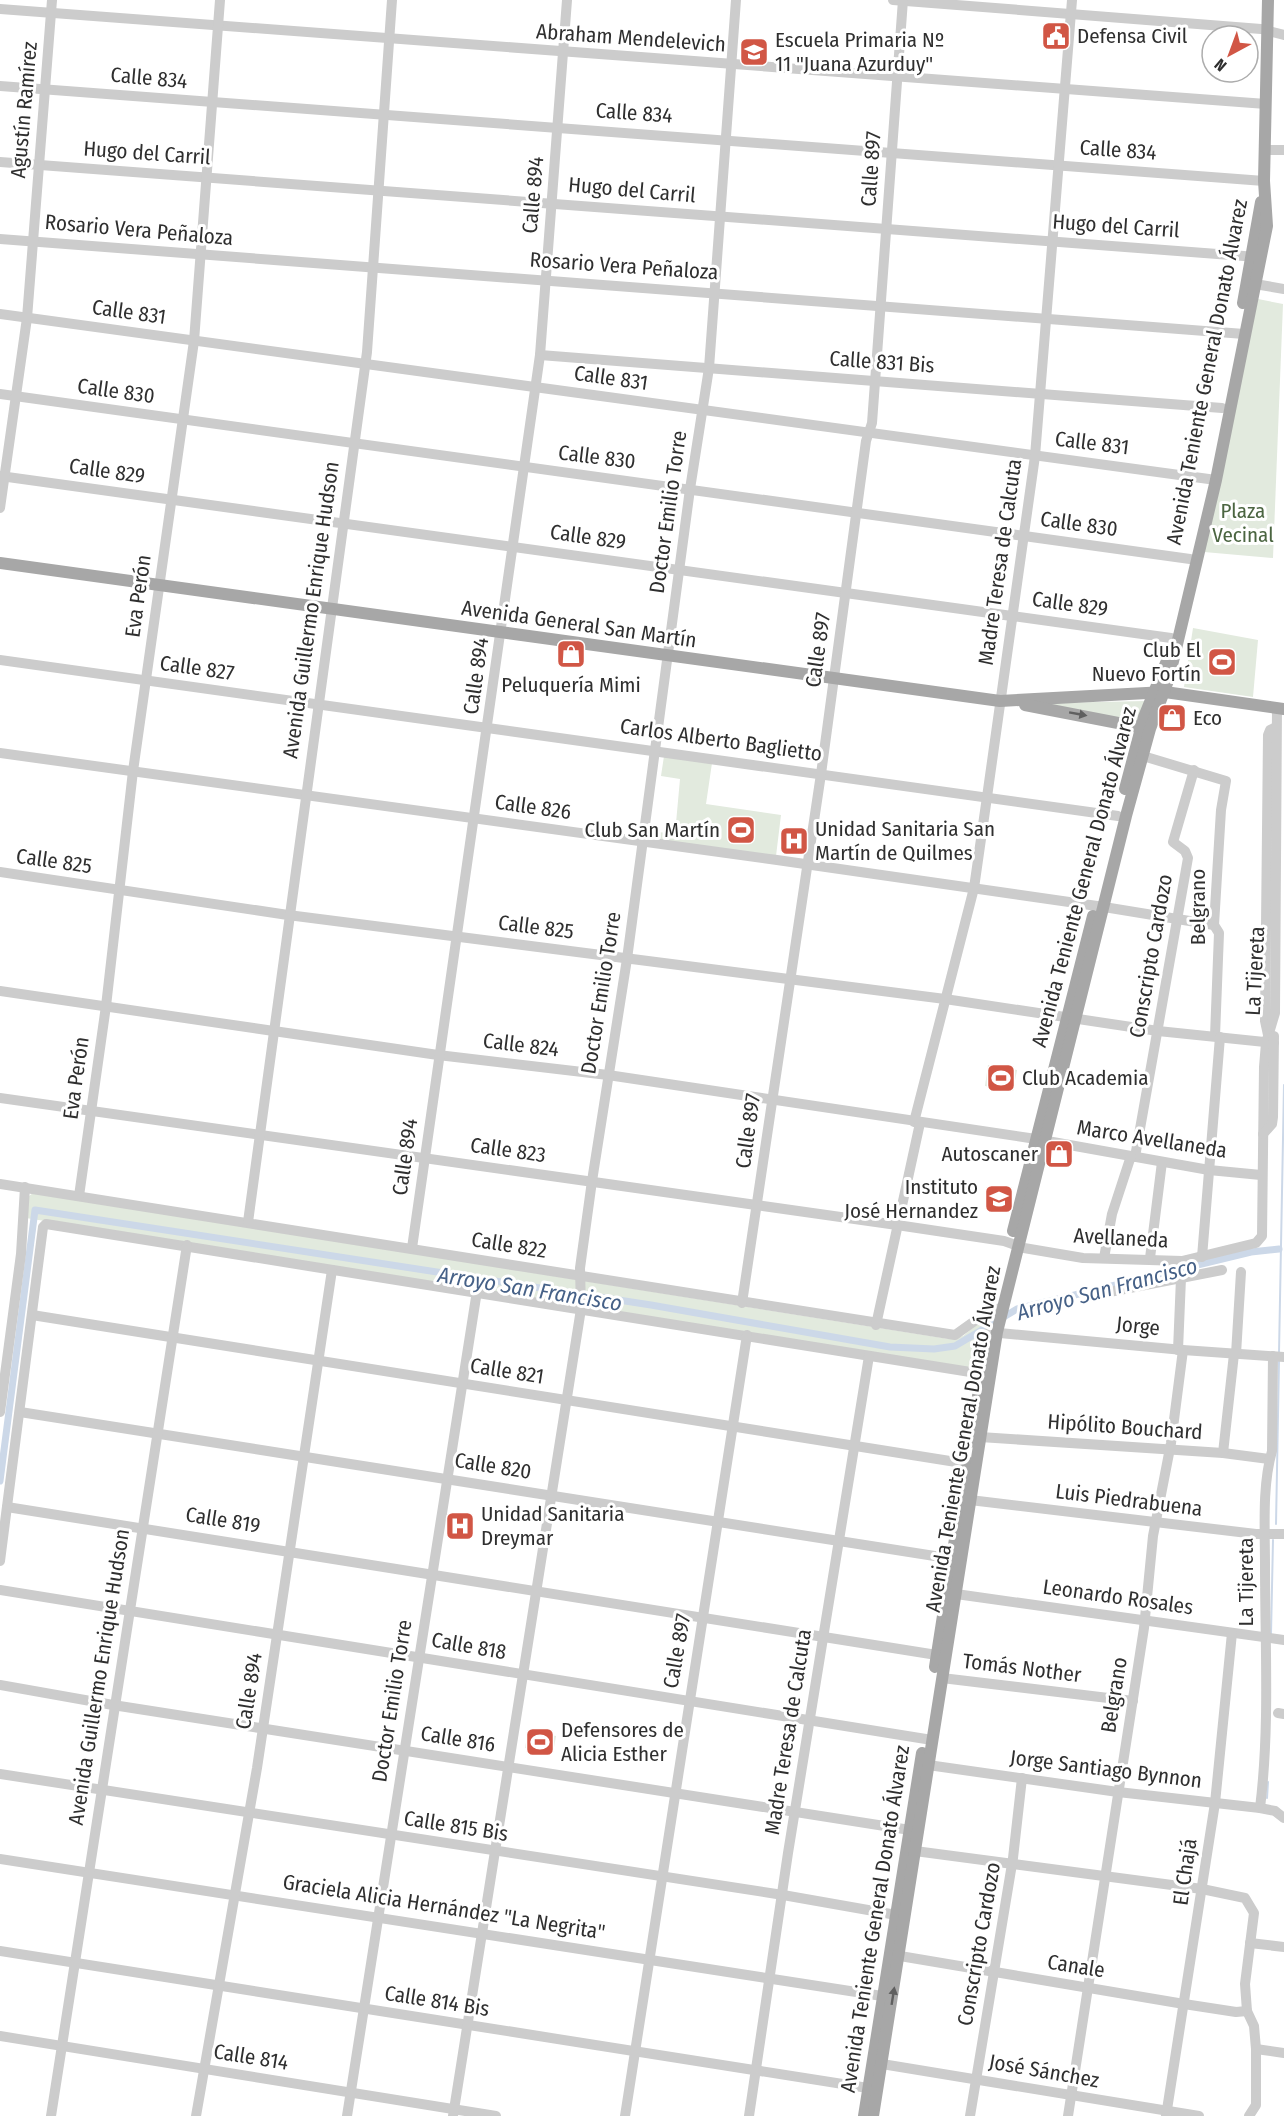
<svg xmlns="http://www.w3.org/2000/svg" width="1284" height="2116" font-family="'Fira Sans Condensed',sans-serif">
<rect width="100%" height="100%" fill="#fff"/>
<g fill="#e2eade">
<polygon points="1258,299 1283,304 1273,558 1204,552"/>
<polygon points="1193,628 1258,640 1253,697 1184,687"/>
<polygon points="1146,701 1136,722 1047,706 1048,703"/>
<polygon points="664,756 712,763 706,804 781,815 776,856 649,839 650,831 675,834 680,779 661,776"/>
<polygon points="988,1065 1017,1070 1013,1091 985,1086"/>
<polygon points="33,1193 949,1339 963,1336 981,1321 988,1322 978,1369 26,1218 29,1196"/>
<polygon points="528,1731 556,1736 553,1753 525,1748"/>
</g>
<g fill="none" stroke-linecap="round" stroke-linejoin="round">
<g stroke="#ccd8e8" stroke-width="2">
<polyline points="1279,1353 1284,1085"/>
<polyline points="1276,1524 1279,1361"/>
<polyline points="1271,1634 1273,1540"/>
<polyline points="1267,1798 1268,1782"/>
</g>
<polyline stroke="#ccd8e8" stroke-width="7" points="0,1481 35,1210 651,1305 890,1347 934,1349 955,1346 1017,1309 1251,1252 1279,1249"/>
<g stroke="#ccc" stroke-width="10">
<polyline points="893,0 1261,29 1284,35"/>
<polyline points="0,9 1266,104"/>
<polyline points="0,86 1264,181"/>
<polyline points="1265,150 1284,150"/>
<polyline points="0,162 1257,257"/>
<polyline points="0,239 1244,334"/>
<polyline points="1255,284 1284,289"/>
<polyline points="0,314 1216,480"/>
<polyline points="540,355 1222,408"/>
<polyline points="0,394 1190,559"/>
<polyline points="0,476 1171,638"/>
<polyline points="0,508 27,318 52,0"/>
<polyline points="0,660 1118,816"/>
<polyline points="0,753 777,860 1104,907 1214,925"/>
<polyline points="1143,756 1226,781 1221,810 1214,925 1219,933 1215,1036"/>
<polyline points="0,872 288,915 945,999 1158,1031 1274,1043"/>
<polyline points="0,991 438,1055 608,1075 1036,1139 1209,1170 1261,1175"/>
<polyline points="1268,1035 1265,1021 1268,735 1270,730 1276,727"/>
<polyline points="0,1098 897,1225 1004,1241 1024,1248 1083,1258 1182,1261 1256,1243 1262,1236 1264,1067 1266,1043 1275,1013 1277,708"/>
<polyline points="914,1122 974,888 987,797 1035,456 1072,0"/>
<polyline points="1263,1134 1272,1124 1273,1117 1274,1036"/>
<polyline points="1135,1157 1188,858 1185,851 1173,842 1194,770"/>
<polyline points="0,1184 955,1335 983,1315 1003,1307"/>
<polyline points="79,1196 106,1006 133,771 194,341 220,0"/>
<polyline points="248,1222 367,352 392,0"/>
<polyline points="412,1248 540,355 567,0"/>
<polyline points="1202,1257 1220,1037"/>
<polyline points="1104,1258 1112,1214 1131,1156"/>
<polyline points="1150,1258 1162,1162"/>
<polyline points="1104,1293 1222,1270"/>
<polyline points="742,1303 821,774 866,441 872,423 903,0"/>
<polyline points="32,1315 975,1465"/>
<polyline points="876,1325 920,1123"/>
<polyline points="989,1332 1183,1350 1284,1357"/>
<polyline points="1178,1350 1181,1278"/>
<polyline points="1236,1354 1241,1272"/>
<polyline points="0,1412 21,1254 25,1187"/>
<polyline points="20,1412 960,1560"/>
<polyline points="980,1437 1223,1453 1269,1459"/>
<polyline points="1223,1453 1234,1354"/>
<polyline points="970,1500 1256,1534 1284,1534"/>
<polyline points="7,1507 943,1656"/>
<polyline points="0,1561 43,1227 46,1224 989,1375"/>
<polyline points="0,1590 932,1740"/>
<polyline points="949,1593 1284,1640"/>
<polyline points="942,1678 1133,1701"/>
<polyline points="0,1685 113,1705 910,1830"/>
<polyline points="1278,1713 1284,1714"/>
<polyline points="921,1764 1118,1792 1260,1808 1275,1811 1284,1818"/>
<polyline points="0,1774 783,1895 902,1916"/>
<path d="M1260,1808C1270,1728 1265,1645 1265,1565C1265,1528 1262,1486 1272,1451L1273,1356"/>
<polyline points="915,1851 1202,1889 1245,1898 1254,1913 1245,1984 1247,2011 1254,2026 1256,2049 1256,2105 1249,2116"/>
<polyline points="0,1859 882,1996"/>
<polyline points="1250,1943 1284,1947"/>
<polyline points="0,1951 868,2088"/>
<polyline points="900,1956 1184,2004 1236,2012 1247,2011"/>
<polyline points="0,2036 496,2116"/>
<polyline points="1256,2049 1284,2053"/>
<polyline points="882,2064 1199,2116"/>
<polyline points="51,2116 187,1245"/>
<polyline points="196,2116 257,1768 332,1270"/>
<polyline points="347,2116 477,1291"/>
<polyline points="453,2116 581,1309 580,1268 592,1181 627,959 690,489 709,368 736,0"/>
<polyline points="625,2116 747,1335"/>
<polyline points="749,2116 788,1853 869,1356"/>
<polyline points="970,2116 1013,1858 1022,1778"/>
<polyline points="1068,2116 1144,1628 1153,1536 1171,1443 1183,1350"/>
<polyline points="1166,2116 1215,1803 1232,1633"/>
</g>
<g stroke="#a7a7a7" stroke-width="12">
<polyline points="1243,303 1261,202"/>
<polyline points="0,563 1000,701 1165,692 1284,709"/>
<polyline points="1025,705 1149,729"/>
<polyline points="1125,789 1144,717 1166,663"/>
<polyline points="1013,1231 1093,916"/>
<polyline points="970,1442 987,1344"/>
<polyline points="935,1667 967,1462"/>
<polyline points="864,2116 922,1753"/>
<polyline points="873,2116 997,1332 1126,816 1150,729 1169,678 1216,480 1267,226 1264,181 1268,0"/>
</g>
</g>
<defs><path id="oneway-solid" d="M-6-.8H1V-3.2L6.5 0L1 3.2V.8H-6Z" transform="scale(1.5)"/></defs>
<g fill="#5f5f5f">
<use href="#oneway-solid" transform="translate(1078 714) rotate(10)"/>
<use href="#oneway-solid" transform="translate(893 1996) rotate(-81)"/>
</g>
<defs>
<g id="civic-square" transform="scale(1.5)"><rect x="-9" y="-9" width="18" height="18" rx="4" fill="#d15645" stroke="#fff"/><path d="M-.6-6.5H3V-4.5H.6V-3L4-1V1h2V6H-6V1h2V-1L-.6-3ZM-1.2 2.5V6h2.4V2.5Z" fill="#fff"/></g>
<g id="school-square" transform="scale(1.5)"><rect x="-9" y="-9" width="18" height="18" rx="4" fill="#d15645" stroke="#fff"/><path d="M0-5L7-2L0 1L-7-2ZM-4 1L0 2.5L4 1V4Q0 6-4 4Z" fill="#fff"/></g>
<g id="shop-square" transform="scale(1.5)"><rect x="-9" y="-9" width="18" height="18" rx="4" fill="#d15645" stroke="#fff"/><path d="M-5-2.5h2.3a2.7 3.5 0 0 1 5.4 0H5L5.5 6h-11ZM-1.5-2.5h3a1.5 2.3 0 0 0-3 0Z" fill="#fff"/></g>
<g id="stadium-square" transform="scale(1.5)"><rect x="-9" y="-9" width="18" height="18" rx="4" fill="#d15645" stroke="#fff"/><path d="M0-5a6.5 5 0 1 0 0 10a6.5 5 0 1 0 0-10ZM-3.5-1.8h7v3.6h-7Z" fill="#fff"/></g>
<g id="hospital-square" transform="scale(1.5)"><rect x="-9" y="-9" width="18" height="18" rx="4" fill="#d15645" stroke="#fff"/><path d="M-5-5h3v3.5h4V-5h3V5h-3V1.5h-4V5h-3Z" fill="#fff"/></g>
</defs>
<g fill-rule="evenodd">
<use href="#civic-square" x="1056" y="36"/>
<use href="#school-square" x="754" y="52"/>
<use href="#shop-square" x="571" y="654"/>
<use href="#stadium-square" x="1222" y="662"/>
<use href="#shop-square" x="1172" y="718"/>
<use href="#stadium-square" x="741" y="830"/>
<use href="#hospital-square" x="794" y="841"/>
<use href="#stadium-square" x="1001" y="1078"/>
<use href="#shop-square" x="1059" y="1154"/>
<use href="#school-square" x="999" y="1199"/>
<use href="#hospital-square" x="460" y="1526"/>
<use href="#stadium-square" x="540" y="1742"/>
</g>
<g text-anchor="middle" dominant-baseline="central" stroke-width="6" stroke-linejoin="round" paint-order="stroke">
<g font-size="21" fill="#2f2f2f" stroke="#fff" text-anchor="start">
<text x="1077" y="36">Defensa Civil</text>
<text x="775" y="40">Escuela Primaria Nº<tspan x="775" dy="24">11 "Juana Azurduy"</tspan></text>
<text x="1201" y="650" text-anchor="end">Club El<tspan x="1201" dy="24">Nuevo Fortín</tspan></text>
<text x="571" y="685" text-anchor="middle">Peluquería Mimi</text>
<text x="1193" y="718">Eco</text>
<text x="815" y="829">Unidad Sanitaria San<tspan x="815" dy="24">Martín de Quilmes</tspan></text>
<text x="720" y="830" text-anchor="end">Club San Martín</text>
<text x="1022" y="1078">Club Academia</text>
<text x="1038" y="1154" text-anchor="end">Autoscaner</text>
<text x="978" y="1187" text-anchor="end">Instituto<tspan x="978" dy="24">José Hernandez</tspan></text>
<text x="481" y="1514">Unidad Sanitaria<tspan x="481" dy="24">Dreymar</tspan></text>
<text x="561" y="1730">Defensores de<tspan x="561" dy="24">Alicia Esther</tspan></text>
</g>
<g font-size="21" fill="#2f2f2f" stroke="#fff">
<text transform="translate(631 38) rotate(4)">Abraham Mendelevich</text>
<text transform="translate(149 78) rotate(5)">Calle 834</text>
<text transform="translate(24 110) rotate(-85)">Agustín Ramírez</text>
<text transform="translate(634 113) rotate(4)">Calle 834</text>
<text transform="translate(1118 150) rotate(4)">Calle 834</text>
<text transform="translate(147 153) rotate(4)">Hugo del Carril</text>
<text transform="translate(871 169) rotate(-86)">Calle 897</text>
<text transform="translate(632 190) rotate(5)">Hugo del Carril</text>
<text transform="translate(533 195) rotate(-85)">Calle 894</text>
<text transform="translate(1116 226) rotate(4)">Hugo del Carril</text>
<text transform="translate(139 230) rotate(5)">Rosario Vera Peñaloza</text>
<text transform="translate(624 266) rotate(4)">Rosario Vera Peñaloza</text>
<text transform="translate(129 312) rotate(8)">Calle 831</text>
<text transform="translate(882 362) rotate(4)">Calle 831 Bis</text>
<text transform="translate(1207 372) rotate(-79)">Avenida Teniente General Donato Álvarez</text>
<text transform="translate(611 378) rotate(8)">Calle 831</text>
<text transform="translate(116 391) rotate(8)">Calle 830</text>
<text transform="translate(1092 443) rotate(7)">Calle 831</text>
<text transform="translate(597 457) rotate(7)">Calle 830</text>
<text transform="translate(107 471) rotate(8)">Calle 829</text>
<text transform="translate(668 512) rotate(-82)">Doctor Emilio Torre</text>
<text transform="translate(1079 524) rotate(8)">Calle 830</text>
<text transform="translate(588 537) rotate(8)">Calle 829</text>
<text transform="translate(1000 562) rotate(-82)">Madre Teresa de Calcuta</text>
<text transform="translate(138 596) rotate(-82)">Eva Perón</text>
<text transform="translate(1070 604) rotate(8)">Calle 829</text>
<text transform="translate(311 610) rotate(-82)">Avenida Guillermo Enrique Hudson</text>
<text transform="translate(579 624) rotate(8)">Avenida General San Martín</text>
<text transform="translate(818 650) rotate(-82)">Calle 897</text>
<text transform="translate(197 668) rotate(8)">Calle 827</text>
<text transform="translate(476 676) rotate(-82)">Calle 894</text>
<text transform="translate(721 740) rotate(8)">Carlos Alberto Baglietto</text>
<text transform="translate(533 807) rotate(8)">Calle 826</text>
<text transform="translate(54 861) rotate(8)">Calle 825</text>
<text transform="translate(1084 877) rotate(-75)">Avenida Teniente General Donato Álvarez</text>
<text transform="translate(1198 907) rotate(-90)">Belgrano</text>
<text transform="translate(536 927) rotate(7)">Calle 825</text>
<text transform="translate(1151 956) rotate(-80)">Conscripto Cardozo</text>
<text transform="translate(1255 971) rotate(-87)">La Tijereta</text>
<text transform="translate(601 993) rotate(-81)">Doctor Emilio Torre</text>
<text transform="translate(521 1045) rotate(7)">Calle 824</text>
<text transform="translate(76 1078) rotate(-82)">Eva Perón</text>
<text transform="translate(748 1131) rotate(-82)">Calle 897</text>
<text transform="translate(1152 1139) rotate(9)">Marco Avellaneda</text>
<text transform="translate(508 1150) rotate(8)">Calle 823</text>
<text transform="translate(405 1157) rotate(-82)">Calle 894</text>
<text transform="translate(1121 1238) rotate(3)">Avellaneda</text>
<text transform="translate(509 1245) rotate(9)">Calle 822</text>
<text transform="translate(1138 1326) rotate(6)">Jorge</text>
<text transform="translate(507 1371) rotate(9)">Calle 821</text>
<text transform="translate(1125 1427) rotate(4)">Hipólito Bouchard</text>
<text transform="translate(963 1439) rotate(-80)">Avenida Teniente General Donato Álvarez</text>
<text transform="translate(493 1466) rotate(9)">Calle 820</text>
<text transform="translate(1129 1500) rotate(7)">Luis Piedrabuena</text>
<text transform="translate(223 1520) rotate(9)">Calle 819</text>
<text transform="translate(1246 1582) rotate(-90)">La Tijereta</text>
<text transform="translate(1118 1597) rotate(8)">Leonardo Rosales</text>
<text transform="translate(469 1646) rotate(10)">Calle 818</text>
<text transform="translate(677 1651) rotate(-80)">Calle 897</text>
<text transform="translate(1022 1668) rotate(7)">Tomás Nother</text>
<text transform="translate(99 1677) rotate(-81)">Avenida Guillermo Enrique Hudson</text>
<text transform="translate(249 1691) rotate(-81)">Calle 894</text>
<text transform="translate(1114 1695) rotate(-81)">Belgrano</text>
<text transform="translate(392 1701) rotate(-81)">Doctor Emilio Torre</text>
<text transform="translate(788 1732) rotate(-81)">Madre Teresa de Calcuta</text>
<text transform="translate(458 1739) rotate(9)">Calle 816</text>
<text transform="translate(1106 1769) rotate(7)">Jorge Santiago Bynnon</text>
<text transform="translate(456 1826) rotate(9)">Calle 815 Bis</text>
<text transform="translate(1185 1872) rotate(-82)">El Chajá</text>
<text transform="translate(444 1907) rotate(9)">Graciela Alicia Hernández "La Negrita"</text>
<text transform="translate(875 1919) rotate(-81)">Avenida Teniente General Donato Álvarez</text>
<text transform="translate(979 1944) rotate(-80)">Conscripto Cardozo</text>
<text transform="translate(1076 1966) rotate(9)">Canale</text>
<text transform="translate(437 2001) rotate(9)">Calle 814 Bis</text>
<text transform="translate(251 2057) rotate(9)">Calle 814</text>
<text transform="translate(1044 2071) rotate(10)">José Sánchez</text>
</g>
<g font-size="21" fill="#4b6541" stroke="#fff">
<text x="1243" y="511">Plaza<tspan x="1243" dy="24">Vecinal</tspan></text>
</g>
<g font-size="22" font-style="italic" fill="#466187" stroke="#fff">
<text transform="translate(530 1289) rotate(9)">Arroyo San Francisco</text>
<text transform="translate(1107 1289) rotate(-15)">Arroyo San Francisco</text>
</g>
</g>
<g transform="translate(1230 54) rotate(221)"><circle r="28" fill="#ffffff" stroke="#acacac" stroke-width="1.5"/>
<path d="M0-4.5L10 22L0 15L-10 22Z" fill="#d15645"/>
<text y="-9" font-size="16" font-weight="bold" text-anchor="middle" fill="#2f2f2f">N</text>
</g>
</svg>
